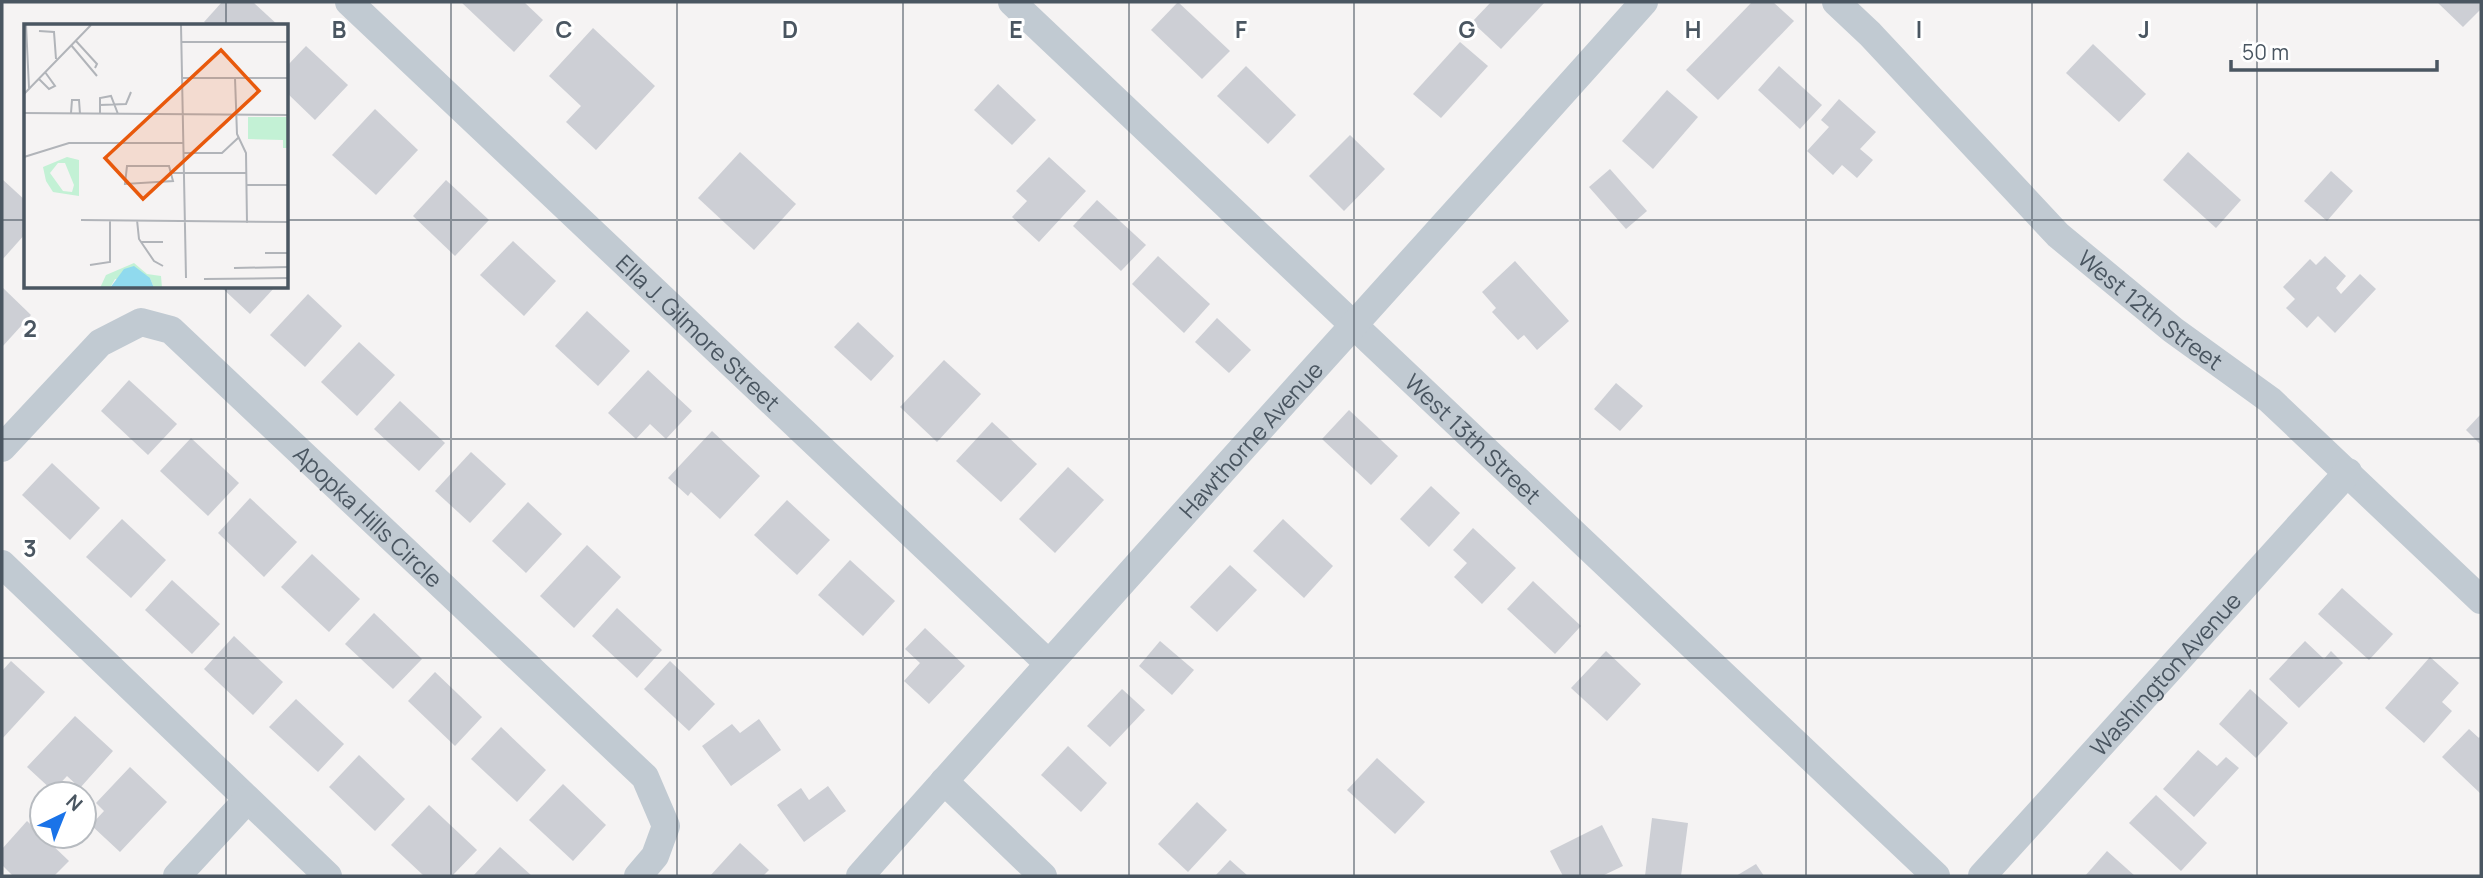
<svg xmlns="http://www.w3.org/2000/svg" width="2483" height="878" font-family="Manrope,sans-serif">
<rect width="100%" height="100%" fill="#f5f3f3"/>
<g fill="#cdcfd5">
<polygon points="222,2 253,2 279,26 209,26 204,22"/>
<polygon points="461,2 524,2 543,20 514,52"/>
<polygon points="1178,2 1230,51 1202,79 1151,30"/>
<polygon points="1491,2 1545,2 1501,49 1472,22"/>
<polygon points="1752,2 1773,2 1794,21 1718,100 1686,70"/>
<polygon points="2437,2 2481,2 2481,9 2463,27"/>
<polygon points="593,28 655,86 596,150 566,122 581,106 549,76"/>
<polygon points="1460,42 1488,66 1441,118 1413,94"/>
<polygon points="2093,44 2146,94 2119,122 2066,73"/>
<polygon points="306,46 348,85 315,120 287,93 287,66"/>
<polygon points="1246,66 1296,115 1268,144 1217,96"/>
<polygon points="1779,66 1822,105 1800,129 1758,90"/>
<polygon points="998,84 1036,120 1012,145 974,110"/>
<polygon points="1667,90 1698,117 1653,169 1622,141"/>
<polygon points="1839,99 1876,132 1860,149 1873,160 1857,178 1842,165 1833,175 1807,151 1829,127 1821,120"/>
<polygon points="375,109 418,150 376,195 332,155"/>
<polygon points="1350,135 1385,169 1344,211 1309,176"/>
<polygon points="740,152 796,204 754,250 698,198"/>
<polygon points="2188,152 2241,200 2216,228 2163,180"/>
<polygon points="1049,157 1086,191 1039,242 1012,217 1027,201 1016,191"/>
<polygon points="1610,169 1647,211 1626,229 1589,187"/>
<polygon points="2331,171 2353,191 2327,221 2304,201"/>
<polygon points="2,179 26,201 26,233 2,260"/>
<polygon points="446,180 489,220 455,256 413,216"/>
<polygon points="1097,200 1146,245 1121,271 1073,226"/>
<polygon points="513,241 556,281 524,316 480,275"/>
<polygon points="1158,256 1210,304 1184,333 1132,284"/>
<polygon points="2325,256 2346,276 2336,288 2341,294 2360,274 2376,289 2335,333 2318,316 2307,328 2286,308 2295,299 2283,287 2310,259 2316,265"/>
<polygon points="1515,261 1569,321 1537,350 1524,335 1518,340 1492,312 1496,308 1482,292"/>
<polygon points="2,287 31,315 2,347"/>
<polygon points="221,287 275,287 250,314"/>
<polygon points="308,294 342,326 305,367 270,335"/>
<polygon points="587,311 630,351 598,386 555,346"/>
<polygon points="1217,318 1251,350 1229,373 1195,342"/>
<polygon points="858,322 894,356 871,381 834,347"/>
<polygon points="359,342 395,375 357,416 321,382"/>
<polygon points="944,360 981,394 937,442 900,407"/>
<polygon points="648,370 692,411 666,439 650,424 636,439 608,413"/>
<polygon points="129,380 177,424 148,455 101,411"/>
<polygon points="1616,383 1643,406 1620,431 1594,409"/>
<polygon points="400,401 445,443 419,471 374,429"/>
<polygon points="1349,410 1398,456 1371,485 1322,439"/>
<polygon points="2481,414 2481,445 2466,430"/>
<polygon points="992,422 1037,464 1001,502 956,461"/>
<polygon points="712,431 760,476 720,519 691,492 688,496 668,478"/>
<polygon points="191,438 239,483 208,516 160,471"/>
<polygon points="471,452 506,484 470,523 435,491"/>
<polygon points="52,463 100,508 70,540 22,495"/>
<polygon points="1068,467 1104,500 1055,553 1019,519"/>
<polygon points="1431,486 1460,513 1429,547 1400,519"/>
<polygon points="250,498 297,542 264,577 218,533"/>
<polygon points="787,500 830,540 797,575 754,535"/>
<polygon points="528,502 562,534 526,573 492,541"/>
<polygon points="122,519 166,560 131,598 86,557"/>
<polygon points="1283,519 1333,566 1304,598 1253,551"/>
<polygon points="1473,528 1516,568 1482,604 1454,577 1467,563 1453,550"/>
<polygon points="587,545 621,577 574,628 540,596"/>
<polygon points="312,554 360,599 329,632 281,587"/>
<polygon points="850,560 895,601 863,636 818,595"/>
<polygon points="1230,565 1257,590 1217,632 1190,607"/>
<polygon points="172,580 220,624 192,654 145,610"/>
<polygon points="1533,581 1581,626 1555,654 1507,609"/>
<polygon points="2342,588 2393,634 2369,660 2318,614"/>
<polygon points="617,608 662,650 637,678 592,636"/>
<polygon points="374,613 422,659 393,689 345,644"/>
<polygon points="925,628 965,666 929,704 904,681 920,663 905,649"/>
<polygon points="234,636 283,682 253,715 204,669"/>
<polygon points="1160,641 1194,670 1172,695 1139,666"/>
<polygon points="2305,641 2324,659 2331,651 2343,663 2299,708 2269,679"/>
<polygon points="1606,651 1641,684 1607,721 1571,688"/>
<polygon points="2430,657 2459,683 2442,702 2452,711 2424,743 2385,708"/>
<polygon points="11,661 45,692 2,739 2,671"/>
<polygon points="670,661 715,704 689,731 644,689"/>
<polygon points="435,672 482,717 455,746 408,701"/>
<polygon points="1122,689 1145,710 1110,747 1087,726"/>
<polygon points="2250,689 2288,723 2256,758 2219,724"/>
<polygon points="296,699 344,744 318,772 269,727"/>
<polygon points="75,716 113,751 80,788 67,776 53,791 27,767"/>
<polygon points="759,719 781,750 731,786 702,746 732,724 740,733"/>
<polygon points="501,727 546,770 517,802 471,759"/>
<polygon points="2469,729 2479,738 2481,735 2481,794 2442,757"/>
<polygon points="1068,746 1107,783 1081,812 1041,775"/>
<polygon points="2198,750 2217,766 2226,757 2239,768 2194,817 2163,789"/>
<polygon points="359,755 405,799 375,831 329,787"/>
<polygon points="1377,758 1425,802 1395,834 1347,790"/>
<polygon points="130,767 167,802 120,852 91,825 104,811 96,803"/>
<polygon points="563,784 606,825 573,861 529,820"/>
<polygon points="828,786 846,811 804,842 777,805 801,788 809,800"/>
<polygon points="2156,795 2207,843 2181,871 2129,823"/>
<polygon points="1197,802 1227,830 1188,872 1158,844"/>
<polygon points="429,805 477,850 452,876 424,876 391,845"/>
<polygon points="1652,818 1688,823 1681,876 1645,876"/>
<polygon points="27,821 69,861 54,876 13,876 2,865 2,849"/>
<polygon points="1602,825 1623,866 1602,876 1563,876 1550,851"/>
<polygon points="740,843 769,870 763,876 710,876"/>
<polygon points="500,847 532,876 473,876"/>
<polygon points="2107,851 2135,876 2085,876"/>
<polygon points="1230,860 1248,876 1215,876"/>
<polygon points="1756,864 1764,876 1736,876"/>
</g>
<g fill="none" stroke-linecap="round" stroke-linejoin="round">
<g stroke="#c1cad2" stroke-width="28">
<path id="s1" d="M349,2L1048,663"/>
<path id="s2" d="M1012,2L1936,876"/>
<path id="s3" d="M1836,2L1870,34L2058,235L2173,330L2270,400L2481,600"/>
<path id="s4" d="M2,448L100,343L141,322L171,330L645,777L666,826L655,856L638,876"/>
<polyline points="2,564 328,876"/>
<polyline points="944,781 1043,876"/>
<polyline points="177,876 247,800"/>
<path id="s5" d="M860,876C1119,583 1383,294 1644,2"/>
<path id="s6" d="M1982,876L2348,472"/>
</g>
</g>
<path fill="none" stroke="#4a5661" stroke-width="2" stroke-opacity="0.55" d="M226,2V26M451,2V876M677,2V876M903,2V876M1129,2V876M1354,2V876M1580,2V876M1806,2V876M2032,2V876M2257,2V876M2,220H26M287,220H2481M226,287V876M2,439H2481M2,658H2481"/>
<g text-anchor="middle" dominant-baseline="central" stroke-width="6" stroke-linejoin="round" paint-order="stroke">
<g font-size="23" fill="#4a5661" stroke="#fff">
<text stroke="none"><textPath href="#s3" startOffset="441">West 12th Street</textPath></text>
<text stroke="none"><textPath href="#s1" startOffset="481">Ella J. Gilmore Street</textPath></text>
<text stroke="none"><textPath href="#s5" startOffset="586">Hawthorne Avenue</textPath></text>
<text stroke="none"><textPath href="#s2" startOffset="635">West 13th Street</textPath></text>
<text stroke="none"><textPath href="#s4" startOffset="492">Apopka Hills Circle</textPath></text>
<text stroke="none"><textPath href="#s6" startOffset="273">Washington Avenue</textPath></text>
</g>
</g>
<g transform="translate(24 24)">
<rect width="264" height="264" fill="#f5f3f3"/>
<path d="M224,93H263V124H259V116L224,115ZM43,133L55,136V172L29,168L22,157L19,143ZM34,139H41L50,161L48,168L39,167L26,149ZM110,239L123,250L137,252L138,264H130L126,254L91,255L86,264H76L82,251Z" fill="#c3f1d5" fill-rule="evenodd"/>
<path d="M110,242L126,254L130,264H86L100,245Z" fill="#90daee"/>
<path fill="none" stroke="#b1b4b9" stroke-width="2" d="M2,1L5,64M157,1L162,254M15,7L30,8L32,35M52,17L73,40L71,44M158,18H265M47,21L73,52M158,54H265M211,54L213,110L222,129L223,199M15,55L25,65L31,62L21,48M0,70L67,1M76,81L102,80L107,68M0,89L265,91M47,89L48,76H55L56,90M76,90V74L87,72L94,90M159,129H198L214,114M0,133L45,119H159M103,142H145L149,157L101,160ZM149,149H222M223,161H265M57,196L265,198M113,196L115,215L130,237L139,242M117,218H139M241,229H265M66,241L86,238V196M210,244L265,243M180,255L265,254"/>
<path fill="#e8590c" fill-opacity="0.15" stroke="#e8590c" stroke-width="3.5" d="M197,26L235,67L119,175L81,134Z"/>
<rect width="264" height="264" fill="none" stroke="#4a5661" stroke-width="3.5"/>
</g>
<g font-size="23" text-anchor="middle" font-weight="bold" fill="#4a5661" stroke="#fff" stroke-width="6" stroke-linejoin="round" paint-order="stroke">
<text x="339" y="38">B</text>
<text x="564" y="38">C</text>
<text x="790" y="38">D</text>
<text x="1016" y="38">E</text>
<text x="1241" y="38">F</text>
<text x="1467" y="38">G</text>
<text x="1693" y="38">H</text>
<text x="1919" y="38">I</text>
<text x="2144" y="38">J</text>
<text x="30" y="337">2</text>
<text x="30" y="557">3</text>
</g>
<rect width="2483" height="878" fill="none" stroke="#4a5661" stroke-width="7"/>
<g transform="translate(63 815) rotate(43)"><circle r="33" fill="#ffffff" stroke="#b7bbc0" stroke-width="2"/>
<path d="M0-5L12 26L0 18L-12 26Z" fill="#1a73e8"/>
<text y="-10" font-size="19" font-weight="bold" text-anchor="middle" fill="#4a5661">N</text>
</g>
<path d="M2231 60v10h206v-10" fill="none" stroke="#4a5661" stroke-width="3.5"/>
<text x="2242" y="60" font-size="21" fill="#4a5661" stroke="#ffffff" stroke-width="5" paint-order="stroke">50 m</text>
</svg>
